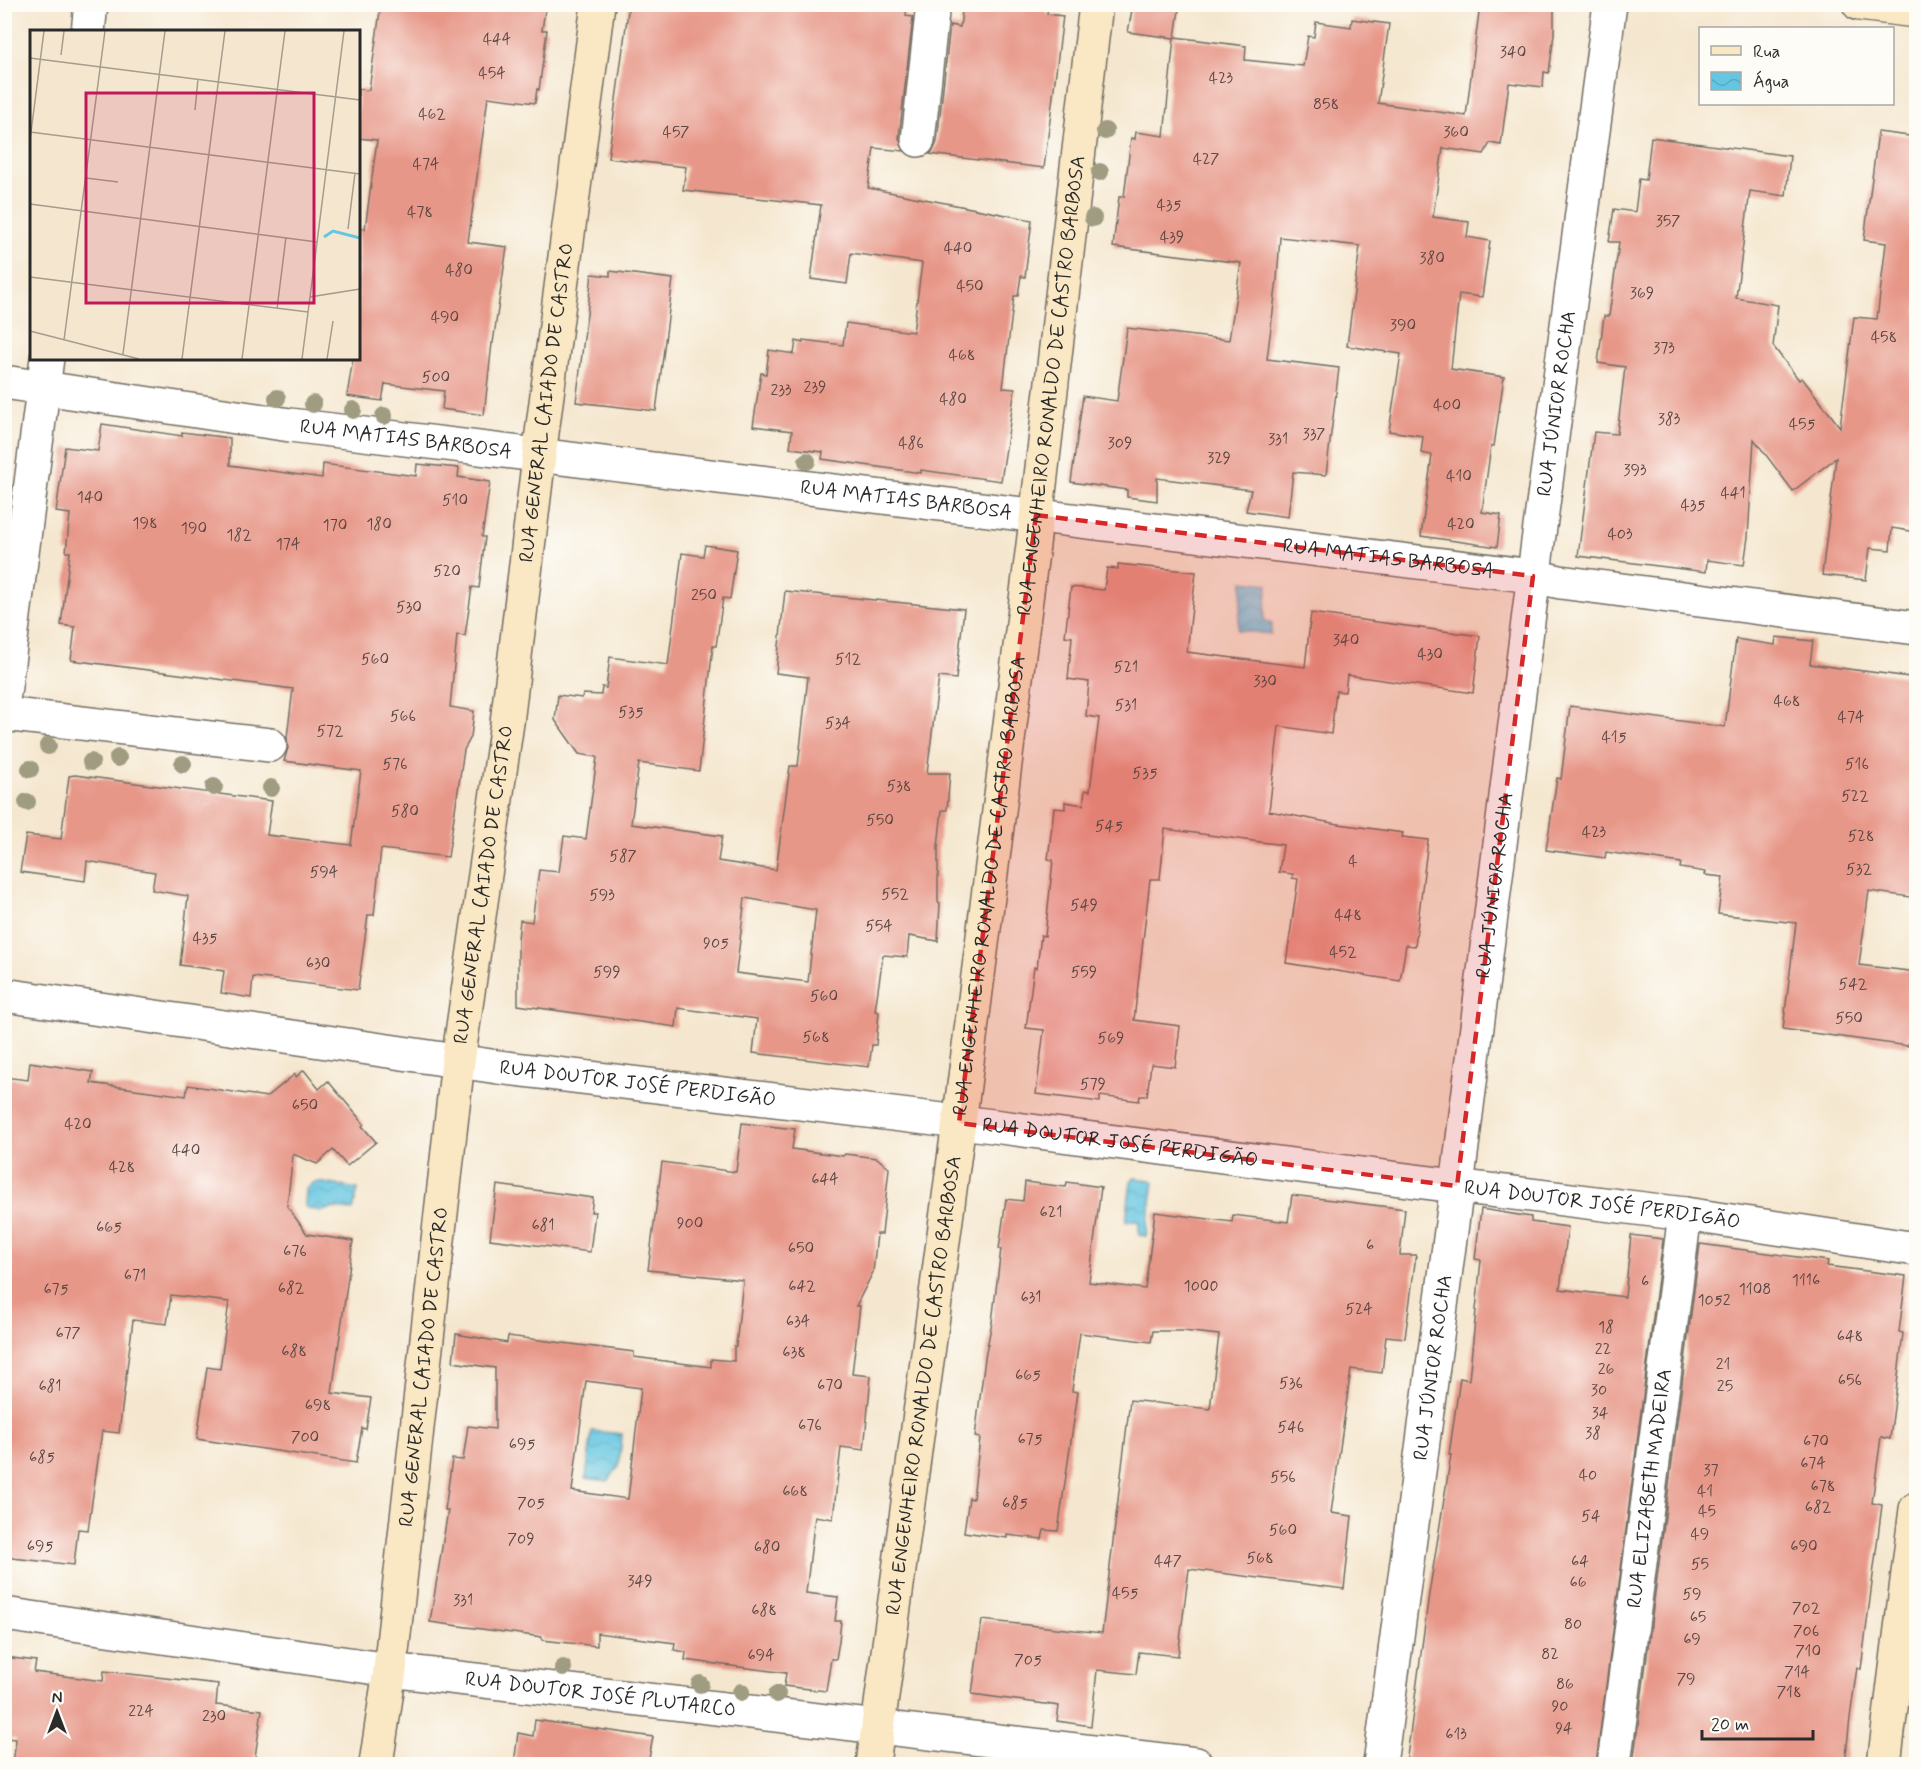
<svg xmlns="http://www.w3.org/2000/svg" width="1921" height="1769" font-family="Mynerve,sans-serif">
<defs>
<pattern id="water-waves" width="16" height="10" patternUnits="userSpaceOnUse" patternTransform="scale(1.5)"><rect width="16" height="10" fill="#64c6e2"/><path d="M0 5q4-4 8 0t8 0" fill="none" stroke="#57aac2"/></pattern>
</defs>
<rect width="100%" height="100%" fill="#fdfcf7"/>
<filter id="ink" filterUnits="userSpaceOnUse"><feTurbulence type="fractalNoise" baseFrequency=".0167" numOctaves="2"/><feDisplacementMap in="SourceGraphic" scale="12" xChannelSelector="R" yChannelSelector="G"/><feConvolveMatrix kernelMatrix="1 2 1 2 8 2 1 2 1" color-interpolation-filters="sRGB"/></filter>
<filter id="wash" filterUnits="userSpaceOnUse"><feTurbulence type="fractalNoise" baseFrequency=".008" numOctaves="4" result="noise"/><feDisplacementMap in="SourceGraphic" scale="24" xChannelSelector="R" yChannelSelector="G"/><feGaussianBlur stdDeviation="1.35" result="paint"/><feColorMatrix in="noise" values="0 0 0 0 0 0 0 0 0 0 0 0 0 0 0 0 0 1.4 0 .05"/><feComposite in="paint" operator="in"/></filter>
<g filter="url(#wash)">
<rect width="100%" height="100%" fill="#f5e7cf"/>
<g fill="url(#water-waves)" stroke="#487886" stroke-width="1.5">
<polygon points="1243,581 1268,584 1264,620 1272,624 1271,634 1238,630"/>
<polygon points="1134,1178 1151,1180 1154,1182 1146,1236 1139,1235 1139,1222 1133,1220 1126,1222 1131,1181"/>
<polygon points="318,1182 358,1189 353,1210 332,1208 320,1212 317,1210 308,1209 305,1206 306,1189 313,1183"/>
<polygon points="592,1431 622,1434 619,1466 608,1481 586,1478"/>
</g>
<g id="blocks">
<g fill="#e79788" fill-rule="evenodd">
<polygon points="381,4 546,4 542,30 547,30 539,90 537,89 535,103 488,97 468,242 507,247 493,343 492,343 484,415 442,409 444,391 385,384 382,401 347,396 353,358 358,358 358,228 365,229 377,140 358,138 358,89 369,90"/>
<polygon points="629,4 907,4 906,16 913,17 899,138 904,151 874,148 868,188 1032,220 1025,277 1021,276 1018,296 1014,296 1003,388 1015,389 1001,481 921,470 921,473 822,459 823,452 790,448 792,431 753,426 761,373 766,374 769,350 794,354 796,341 803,343 803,340 843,345 846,323 913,332 922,263 851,253 847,284 811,279 821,205 683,190 686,167 608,158"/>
<polygon points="963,4 1048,4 1047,14 1063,16 1044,168 929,154 933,151 937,142 950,25 960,27"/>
<polygon points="1133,4 1180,4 1175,37 1246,46 1245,60 1303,66 1308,36 1314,37 1316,22 1351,27 1352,19 1389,24 1378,103 1466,116 1480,4 1528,4 1554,8 1554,34 1549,73 1544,72 1543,87 1509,83 1501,145 1490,143 1484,154 1443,148 1433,217 1469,222 1467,237 1490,241 1482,297 1459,294 1451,369 1504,377 1494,446 1491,446 1482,512 1501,515 1497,547 1421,536 1432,455 1421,453 1423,436 1389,431 1401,354 1347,346 1360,246 1280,237 1277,280 1267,359 1339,368 1326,475 1293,472 1288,517 1246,511 1251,490 1157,478 1157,501 1127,497 1127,490 1071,482 1083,396 1117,401 1127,328 1229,340 1241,263 1113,247 1119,197 1124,197 1131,138 1135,139 1136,132 1164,136 1174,38 1128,32"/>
<polygon points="1878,132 1917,137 1917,532 1892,528 1890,550 1870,548 1866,580 1822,575 1836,458 1793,491 1754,439 1748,537 1744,565 1707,560 1706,572 1578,556 1594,432 1617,434 1625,367 1598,363 1604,316 1609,316 1619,242 1609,242 1614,209 1635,212 1639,179 1646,180 1651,137 1790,156 1786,196 1750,191 1736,298 1778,305 1773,346 1799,380 1802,378 1840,427 1854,317 1877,319 1886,243 1864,240"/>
<polygon points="610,271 673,279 656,411 576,402 592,274 610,276"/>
<polygon points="102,424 182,436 182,432 230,438 230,465 322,478 323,464 416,476 417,464 459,468 458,477 490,482 482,537 485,537 479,588 472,587 465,636 457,635 450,707 474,711 471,737 464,750 448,857 381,849 374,915 368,915 358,990 253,977 251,998 221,993 224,971 180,965 188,896 152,890 155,872 87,861 85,881 20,872 26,835 61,839 69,776 75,775 272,801 267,835 351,845 361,771 284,761 288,748 287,737 293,689 71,660 75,627 61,625 70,552 66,552 70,514 56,512 65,447 98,451"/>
<path d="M705,545L737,550L730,599L723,598L716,646H713L699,771L639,763L631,824L722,836L718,861L776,870L790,766H798L808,677L776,673L785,591L964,609L956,679L939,677L927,773H950L947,810H942L938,847V902L940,903L938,941L909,936L907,957L883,955L875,1011L879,1012L876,1045H872L869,1067L753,1053L757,1019L678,1008L676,1027L518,1005V939L520,920L532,922L539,870L559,872L564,836L586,839L597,757L579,754L555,720L558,695L582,698L583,694L601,695L602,687L606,688L610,657L668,665L682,553L703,556ZM745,898L816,910L808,982L736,973Z"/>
<polygon points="1118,564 1196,572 1187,652 1305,667 1311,613 1480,636 1473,693 1347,675 1345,692 1336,691 1331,734 1279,726 1269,811 1332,823 1403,833 1402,837 1428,840 1415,946 1406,945 1400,981 1286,963 1298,879 1292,878 1293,874 1279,872 1283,845 1165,829 1160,879 1150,879 1134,1020 1180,1026 1175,1067 1151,1064 1147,1096 1140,1096 1139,1101 1100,1096 1100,1102 1036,1094 1044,1030 1026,1028 1034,967 1037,968 1041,935 1045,936 1053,860 1048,859 1054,808 1065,809 1065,802 1083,805 1085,790 1090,791 1099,718 1086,716 1089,682 1068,679 1072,637 1065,636 1071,587 1104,590 1107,568 1118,569"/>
<polygon points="1776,637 1813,641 1810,664 1917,678 1917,898 1869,891 1859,965 1917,972 1917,997 1908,1046 1783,1029 1796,923 1718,914 1723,877 1705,875 1706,872 1680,868 1681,863 1606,852 1605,858 1546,850 1557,778 1561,779 1570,706 1725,727 1736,639 1775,645"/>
<polygon points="30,1062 93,1072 91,1083 186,1096 188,1085 267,1097 295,1074 296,1077 304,1070 319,1089 328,1081 364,1124 362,1126 376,1142 347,1166 333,1150 317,1164 293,1154 287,1206 307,1234 353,1241 332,1393 371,1398 366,1429 362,1428 356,1463 197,1439 207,1367 220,1369 229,1302 171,1295 167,1324 133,1320 119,1433 102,1431 88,1530 78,1529 74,1565 4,1557 4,1077 28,1080"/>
<path d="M742,1123L795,1129L792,1149L843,1156L845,1154L877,1158L889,1168L882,1234H877L873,1272L856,1306H860L852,1374L871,1376L864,1450L841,1447L833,1519L815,1516L806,1593L838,1597L835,1621H841L839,1641L836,1659H831L826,1691L784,1686L786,1673L685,1660L686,1652L674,1650L675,1643L597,1633V1646L542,1640V1637L430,1622L448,1510H445L452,1459L463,1460L468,1426L495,1429V1368L453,1362L456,1334L507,1343L508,1336L634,1352V1357L711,1367V1359L734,1361V1346H736L743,1280L648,1270L662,1162L736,1172ZM586,1381L641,1388L628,1499L572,1491Z"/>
<polygon points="1025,1182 1066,1187 1067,1182 1101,1187 1089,1282 1145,1289 1155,1212 1232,1222 1233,1215 1288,1222 1292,1195 1405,1209 1400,1255 1416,1255 1405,1338 1386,1336 1382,1373 1351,1369 1331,1513 1352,1516 1344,1589 1189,1569 1178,1656 1139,1652 1136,1674 1097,1670 1091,1726 1057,1721 1059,1706 972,1694 982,1620 1102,1633 1130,1400 1210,1409 1219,1335 1183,1331 1153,1331 1151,1342 1080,1333 1072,1391 1078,1392 1058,1531 1044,1530 1042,1539 1007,1535 1007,1538 964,1532 969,1498 973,1499 980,1438 975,1437 985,1358 992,1322 1001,1249 999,1249 1006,1199 1023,1201"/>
<polygon points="497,1185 593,1198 591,1212 595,1212 590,1252 490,1239"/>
<polygon points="1481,1209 1531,1217 1531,1222 1568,1227 1560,1289 1625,1297 1631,1235 1663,1239 1596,1764 1406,1764 1429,1594 1451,1455 1449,1455 1460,1378 1469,1380 1481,1260 1475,1259"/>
<polygon points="1700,1244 1828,1261 1827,1266 1906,1276 1899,1332 1903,1333 1898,1376 1890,1439 1881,1437 1872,1503 1882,1505 1861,1669 1857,1667 1850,1718 1845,1764 1633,1764"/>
<polygon points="4,1657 36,1661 34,1672 103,1681 104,1671 218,1684 216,1705 262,1710 254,1764 13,1764 16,1739 4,1738"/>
<polygon points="535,1720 653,1737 648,1764 514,1764 518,1733 533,1736"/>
</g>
</g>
</g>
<g filter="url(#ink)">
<use href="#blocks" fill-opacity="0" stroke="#726d64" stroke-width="1.5"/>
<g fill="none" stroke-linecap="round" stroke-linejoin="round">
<g stroke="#726d64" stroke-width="36">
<g id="street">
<polyline points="88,32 91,4"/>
<polyline points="918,140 933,4"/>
<path id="s1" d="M4,382L290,425L1533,576L1560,582L1916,628"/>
<polyline points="4,694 47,358"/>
<polyline points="4,714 270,745"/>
<path id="s2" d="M4,995L498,1067L993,1126L1415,1181L1685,1214L1916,1249"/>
<path id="s3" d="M4,1614L390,1670L1196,1764"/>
<path id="s4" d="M1380,1764L1457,1186L1538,542L1610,4"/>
<path id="s5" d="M1614,1764L1685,1214"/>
</g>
</g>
<g stroke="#726d64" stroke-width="36">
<g id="secondary">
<polyline points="1859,4 1916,11"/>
<path id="s6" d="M376,1764L390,1670L458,1061L507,723L539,456L598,4"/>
<path id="s7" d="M873,1764L964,1085L1033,545L1096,4"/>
<polyline points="1884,1764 1916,1509"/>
</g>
</g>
<use href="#street" stroke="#fff" stroke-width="33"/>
<use href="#secondary" stroke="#fae7c3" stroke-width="33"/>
</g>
<g fill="#9f9c81">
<circle cx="1105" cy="131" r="9"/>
<circle cx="1100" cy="172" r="9"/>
<circle cx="1093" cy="218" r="9"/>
<circle cx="277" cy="398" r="9"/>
<circle cx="313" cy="404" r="9"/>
<circle cx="353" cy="410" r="9"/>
<circle cx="384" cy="416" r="9"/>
<circle cx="807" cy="461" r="9"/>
<circle cx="48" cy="746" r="9"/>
<circle cx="118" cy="758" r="9"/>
<circle cx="91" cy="762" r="9"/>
<circle cx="183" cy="764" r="9"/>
<circle cx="30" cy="769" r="9"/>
<circle cx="214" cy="787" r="9"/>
<circle cx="271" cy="788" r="9"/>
<circle cx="27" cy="802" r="9"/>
<circle cx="563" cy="1668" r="9"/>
<circle cx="700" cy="1684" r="9"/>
<circle cx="741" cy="1692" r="9"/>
<circle cx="777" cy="1694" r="9"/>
</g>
</g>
<path fill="#d62828" fill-opacity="0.2" stroke="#d62828" stroke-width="4.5" stroke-dasharray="12 8" stroke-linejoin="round" d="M1036,515L1533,576L1457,1186L959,1123Z"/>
<g text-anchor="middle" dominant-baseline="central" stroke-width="5" stroke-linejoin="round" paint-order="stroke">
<g font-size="16" fill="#5a4642">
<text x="497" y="39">444</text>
<text x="1513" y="52">340</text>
<text x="492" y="73">454</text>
<text x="1221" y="78">423</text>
<text x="1326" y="104">858</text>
<text x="432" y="114">462</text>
<text x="676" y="132">457</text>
<text x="1456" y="132">360</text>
<text x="1206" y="159">427</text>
<text x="426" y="164">474</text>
<text x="1169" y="205">435</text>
<text x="420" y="212">478</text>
<text x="1668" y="221">357</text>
<text x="1172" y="237">439</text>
<text x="958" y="248">440</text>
<text x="1432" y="258">380</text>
<text x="459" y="270">480</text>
<text x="970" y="286">450</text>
<text x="1642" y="293">369</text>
<text x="445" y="317">490</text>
<text x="1403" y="325">390</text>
<text x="1884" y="337">458</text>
<text x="1664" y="348">373</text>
<text x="962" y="355">468</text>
<text x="436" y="377">500</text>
<text x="815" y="387">239</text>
<text x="781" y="390">233</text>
<text x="953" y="399">480</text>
<text x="1447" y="405">400</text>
<text x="1669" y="419">383</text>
<text x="1802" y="424">455</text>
<text x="1314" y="434">337</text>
<text x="1278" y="439">331</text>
<text x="911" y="443">486</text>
<text x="1120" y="443">309</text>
<text x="1219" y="458">329</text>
<text x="1635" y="470">393</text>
<text x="1459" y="476">410</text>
<text x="1733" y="493">441</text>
<text x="90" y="497">140</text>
<text x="455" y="500">510</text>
<text x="1693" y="505">435</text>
<text x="145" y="523">198</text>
<text x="379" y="524">180</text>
<text x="1461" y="524">420</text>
<text x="335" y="525">170</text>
<text x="194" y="528">190</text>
<text x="1620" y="534">403</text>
<text x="239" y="535">182</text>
<text x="288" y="544">174</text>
<text x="447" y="571">520</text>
<text x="704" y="595">250</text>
<text x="409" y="607">530</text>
<text x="1346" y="640">340</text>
<text x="1430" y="654">430</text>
<text x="375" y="659">560</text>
<text x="848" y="659">512</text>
<text x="1126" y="667">521</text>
<text x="1265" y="681">330</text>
<text x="1787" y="701">468</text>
<text x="1126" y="705">531</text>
<text x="631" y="712">535</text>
<text x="403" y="716">566</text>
<text x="1851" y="717">474</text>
<text x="838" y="723">534</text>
<text x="330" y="731">572</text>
<text x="1614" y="737">415</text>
<text x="395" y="764">576</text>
<text x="1857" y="764">516</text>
<text x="1145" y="773">535</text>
<text x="899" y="786">538</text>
<text x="1855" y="796">522</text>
<text x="405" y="811">580</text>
<text x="880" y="820">550</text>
<text x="1109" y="826">545</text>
<text x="1594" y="832">423</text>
<text x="1861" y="836">528</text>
<text x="623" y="856">587</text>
<text x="1353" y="861">4</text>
<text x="1859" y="869">532</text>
<text x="324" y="872">594</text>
<text x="895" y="894">552</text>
<text x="602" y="895">593</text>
<text x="1084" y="905">549</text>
<text x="1348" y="915">448</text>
<text x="879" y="926">554</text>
<text x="205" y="938">435</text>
<text x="716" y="943">905</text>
<text x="1343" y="952">452</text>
<text x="318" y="963">630</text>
<text x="607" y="972">599</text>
<text x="1084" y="972">559</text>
<text x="1853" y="984">542</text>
<text x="824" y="996">560</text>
<text x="1849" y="1018">550</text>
<text x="816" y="1037">568</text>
<text x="1111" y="1038">569</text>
<text x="1093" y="1084">579</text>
<text x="305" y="1105">650</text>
<text x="78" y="1124">420</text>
<text x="186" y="1150">440</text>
<text x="122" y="1167">428</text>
<text x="825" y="1179">644</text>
<text x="1051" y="1212">621</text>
<text x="690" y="1223">900</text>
<text x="543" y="1225">681</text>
<text x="109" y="1227">665</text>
<text x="1370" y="1245">6</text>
<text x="801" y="1248">650</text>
<text x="295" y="1251">676</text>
<text x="135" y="1275">671</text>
<text x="1806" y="1280">1116</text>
<text x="1645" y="1281">6</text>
<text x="802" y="1286">642</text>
<text x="1201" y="1286">1000</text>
<text x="291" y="1288">682</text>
<text x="56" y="1289">675</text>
<text x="1755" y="1289">1108</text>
<text x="1031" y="1297">631</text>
<text x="1714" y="1300">1052</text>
<text x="1359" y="1309">524</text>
<text x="798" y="1321">634</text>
<text x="1606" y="1327">18</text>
<text x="68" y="1333">677</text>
<text x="1850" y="1336">648</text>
<text x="1603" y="1349">22</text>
<text x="294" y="1351">688</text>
<text x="794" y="1352">638</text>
<text x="1723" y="1364">21</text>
<text x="1606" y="1369">26</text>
<text x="1028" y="1375">665</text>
<text x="1850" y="1380">656</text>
<text x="1291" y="1383">536</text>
<text x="830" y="1385">670</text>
<text x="50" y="1386">681</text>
<text x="1725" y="1386">25</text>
<text x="1599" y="1390">30</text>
<text x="318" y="1405">698</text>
<text x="1600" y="1413">34</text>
<text x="810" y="1425">676</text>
<text x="1291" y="1427">546</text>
<text x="1593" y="1433">38</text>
<text x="305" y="1437">700</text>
<text x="1030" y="1439">675</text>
<text x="1816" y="1441">670</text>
<text x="522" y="1444">695</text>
<text x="42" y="1457">685</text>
<text x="1813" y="1463">674</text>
<text x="1711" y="1470">37</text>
<text x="1588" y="1475">40</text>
<text x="1283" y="1477">556</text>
<text x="1823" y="1486">678</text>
<text x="795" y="1491">668</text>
<text x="1705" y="1491">41</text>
<text x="531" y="1503">705</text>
<text x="1015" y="1503">685</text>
<text x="1818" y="1507">682</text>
<text x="1707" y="1511">45</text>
<text x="1591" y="1516">54</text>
<text x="1283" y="1530">560</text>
<text x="1700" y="1534">49</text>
<text x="521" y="1539">709</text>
<text x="40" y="1546">695</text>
<text x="1804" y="1546">690</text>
<text x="767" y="1547">680</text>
<text x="1260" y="1558">568</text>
<text x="1168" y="1561">447</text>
<text x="1580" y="1561">64</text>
<text x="1700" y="1564">55</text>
<text x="640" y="1581">349</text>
<text x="1578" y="1582">66</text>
<text x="1125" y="1593">455</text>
<text x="1692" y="1594">59</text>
<text x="463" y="1600">331</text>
<text x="1806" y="1608">702</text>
<text x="764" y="1610">688</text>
<text x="1698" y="1617">65</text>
<text x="1573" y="1624">80</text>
<text x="1806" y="1631">706</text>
<text x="1692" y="1639">69</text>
<text x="1808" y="1651">710</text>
<text x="1550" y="1654">82</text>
<text x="761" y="1655">694</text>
<text x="1028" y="1660">705</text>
<text x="1797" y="1672">714</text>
<text x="1686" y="1679">79</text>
<text x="1565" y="1684">86</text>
<text x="1789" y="1692">718</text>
<text x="1560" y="1706">90</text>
<text x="141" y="1711">224</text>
<text x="214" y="1716">230</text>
<text x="1564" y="1728">94</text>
<text x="1456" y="1734">613</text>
</g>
<g font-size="20" fill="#2b2b2b" stroke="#fdfcf7">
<text stroke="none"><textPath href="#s7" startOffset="1390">RUA ENGENHEIRO RONALDO DE CASTRO BARBOSA</textPath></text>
<text stroke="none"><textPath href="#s6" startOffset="1372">RUA GENERAL CAIADO DE CASTRO</textPath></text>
<text stroke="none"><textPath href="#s4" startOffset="1372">RUA JÚNIOR ROCHA</textPath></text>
<text stroke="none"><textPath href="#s1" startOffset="406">RUA MATIAS BARBOSA</textPath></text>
<text stroke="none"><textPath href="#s1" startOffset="910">RUA MATIAS BARBOSA</textPath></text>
<text stroke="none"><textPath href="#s1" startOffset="1396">RUA MATIAS BARBOSA</textPath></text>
<text stroke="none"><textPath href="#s6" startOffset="886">RUA GENERAL CAIADO DE CASTRO</textPath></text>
<text stroke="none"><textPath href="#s4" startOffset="886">RUA JÚNIOR ROCHA</textPath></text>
<text stroke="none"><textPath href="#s7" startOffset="886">RUA ENGENHEIRO RONALDO DE CASTRO BARBOSA</textPath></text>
<text stroke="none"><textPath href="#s2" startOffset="640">RUA DOUTOR JOSÉ PERDIGÃO</textPath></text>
<text stroke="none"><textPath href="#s2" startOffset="1126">RUA DOUTOR JOSÉ PERDIGÃO</textPath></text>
<text stroke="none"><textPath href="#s2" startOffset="1612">RUA DOUTOR JOSÉ PERDIGÃO</textPath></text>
<text stroke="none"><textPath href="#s6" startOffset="400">RUA GENERAL CAIADO DE CASTRO</textPath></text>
<text stroke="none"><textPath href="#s4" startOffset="400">RUA JÚNIOR ROCHA</textPath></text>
<text stroke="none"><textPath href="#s7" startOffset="382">RUA ENGENHEIRO RONALDO DE CASTRO BARBOSA</textPath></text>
<text stroke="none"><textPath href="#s5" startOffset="278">RUA ELIZABETH MADEIRA</textPath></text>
<text stroke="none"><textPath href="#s3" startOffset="602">RUA DOUTOR JOSÉ PLUTARCO</textPath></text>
</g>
</g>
<g transform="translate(30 30)">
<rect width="330" height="330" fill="#f5e7cf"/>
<path fill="none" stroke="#64c6e2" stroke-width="3" d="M294,207L303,201L330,208"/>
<path fill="none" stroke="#a49c8d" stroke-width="1.5" d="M31,25L34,1M0,28L330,70M165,80L168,49M0,102L330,144M0,110L14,1M56,148L88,152M0,174L287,212M318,199L325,143M0,247L278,282M280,267L314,1M247,279L256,207M0,301L109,329M34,310L75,1M93,324L135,1M152,329L195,1M212,329L255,1M272,329L280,267L330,259M297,329L303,291"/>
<path fill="#c2185b" fill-opacity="0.15" stroke="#c2185b" stroke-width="3" d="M56,63H284V273H56Z"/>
<rect width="330" height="330" fill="none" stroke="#2b2b2b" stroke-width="3"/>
</g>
<rect width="1921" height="1769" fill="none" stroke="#fdfcf7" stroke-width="24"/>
<rect x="1699" y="27" width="195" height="78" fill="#fdfcf7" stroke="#a9a8a5" stroke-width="1.5"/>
<rect x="1711" y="46" width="30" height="9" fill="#fae7c3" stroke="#a9a8a5" stroke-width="1.5"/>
<text x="1753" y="57" font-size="18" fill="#2b2b2b">Rua</text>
<rect x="1711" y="72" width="30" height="18" fill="url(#water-waves)" stroke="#a9a8a5" stroke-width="1.5"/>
<text x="1753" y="87" font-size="18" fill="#2b2b2b">Água</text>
<g transform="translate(57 1712)" stroke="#fdfcf7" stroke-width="4.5" paint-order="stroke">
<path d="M0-4.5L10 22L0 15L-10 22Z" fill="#2b2b2b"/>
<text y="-9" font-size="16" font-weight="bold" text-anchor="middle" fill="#2b2b2b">N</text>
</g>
<path d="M1702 1730v9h111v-9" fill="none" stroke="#2b2b2b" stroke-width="3"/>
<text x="1711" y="1730" font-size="18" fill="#2b2b2b" stroke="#fdfcf7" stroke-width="4.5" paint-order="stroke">20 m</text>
</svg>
